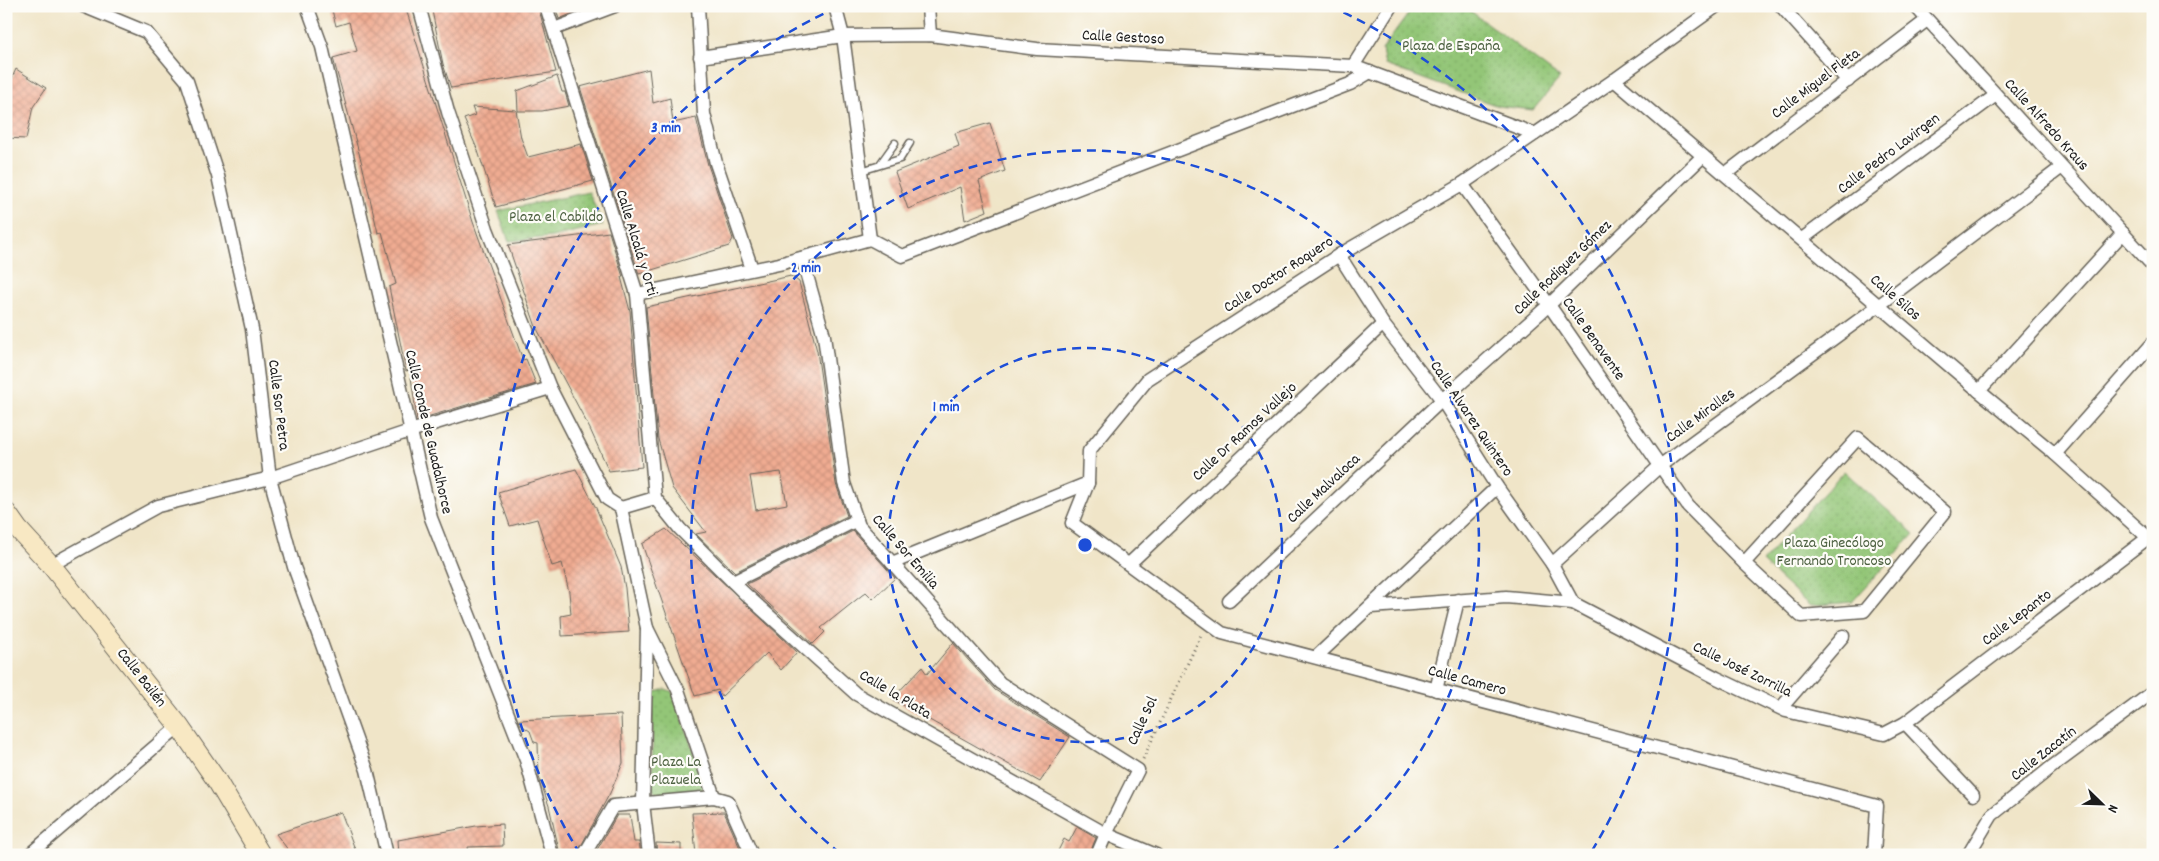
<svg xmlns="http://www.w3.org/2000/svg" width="2159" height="861" font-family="Dekko,sans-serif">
<defs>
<pattern id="grass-dots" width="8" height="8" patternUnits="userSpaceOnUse" patternTransform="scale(1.25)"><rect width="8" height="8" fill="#93c677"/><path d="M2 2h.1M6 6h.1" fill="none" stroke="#7eaa66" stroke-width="1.8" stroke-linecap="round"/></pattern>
<pattern id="building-cross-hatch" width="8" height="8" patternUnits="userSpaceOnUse" patternTransform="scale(1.25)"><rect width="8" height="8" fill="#f0ac92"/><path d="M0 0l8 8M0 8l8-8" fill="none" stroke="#cd937d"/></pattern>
</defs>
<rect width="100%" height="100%" fill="#fdfcf7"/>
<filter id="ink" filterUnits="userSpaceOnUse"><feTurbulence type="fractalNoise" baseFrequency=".02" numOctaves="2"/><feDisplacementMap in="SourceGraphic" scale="10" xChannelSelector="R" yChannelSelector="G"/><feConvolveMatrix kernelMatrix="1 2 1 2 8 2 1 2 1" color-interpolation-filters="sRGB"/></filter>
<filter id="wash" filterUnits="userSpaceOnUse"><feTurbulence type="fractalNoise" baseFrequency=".0096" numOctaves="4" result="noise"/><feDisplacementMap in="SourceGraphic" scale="20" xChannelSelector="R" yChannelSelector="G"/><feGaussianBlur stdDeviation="1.12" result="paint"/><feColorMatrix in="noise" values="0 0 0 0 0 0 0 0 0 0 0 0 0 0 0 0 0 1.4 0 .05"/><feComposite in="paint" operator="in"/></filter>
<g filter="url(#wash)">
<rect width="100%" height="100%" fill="#f0e5c8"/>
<g fill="url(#grass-dots)" stroke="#58714a">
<polygon points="1414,6 1464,6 1560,78 1533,110 1498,106 1385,65 1382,50"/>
<polygon points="589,192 603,225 552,237 509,241 498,211"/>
<polygon points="1844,471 1914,534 1852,602 1810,606 1762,562"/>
<polygon points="665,689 671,691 675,696 705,786 700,794 657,795 653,788 652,701 656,692"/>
</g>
<g id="blocks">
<g fill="url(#building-cross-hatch)" fill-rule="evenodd">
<polygon points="331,6 405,6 473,222 523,360 526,359 536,384 417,420 410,370 406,371 389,287 396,284 382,232 378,233 362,164 333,58 357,51 349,22 336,26"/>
<polygon points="431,6 538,6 556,72 451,88 443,64"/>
<polygon points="555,6 591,6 559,19"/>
<polygon points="16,69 46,88 33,107 26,139 6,138 6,91"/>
<polygon points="649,69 653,103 670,98 673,123 696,118 708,165 733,239 729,246 639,274 580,87"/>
<polygon points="557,76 562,92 565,92 569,106 542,111 518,111 517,91"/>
<polygon points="472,107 516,110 521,138 528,157 581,144 593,181 496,207 478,151 464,119 475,115"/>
<polygon points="990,123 1005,171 979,181 987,211 965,220 960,187 908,209 895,172 959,146 955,133"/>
<polygon points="609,232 623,277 621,277 630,311 642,467 609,471 590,429 536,327 508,245"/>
<path d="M791,276L799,282L817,351L836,484L847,516L735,572L696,534L706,532L672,488L658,439L646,307ZM781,472L787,504L756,510L750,476Z"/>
<polygon points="576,469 596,508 621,567 625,588 629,632 562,636 561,616 571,614 569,592 562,563 552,566 537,519 510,526 498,492"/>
<polygon points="666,529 797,652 781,670 767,653 722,696 718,690 695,696 642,544"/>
<polygon points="853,531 895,578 873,599 866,592 821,628 825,632 813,644 747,584"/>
<polygon points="953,643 995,690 1070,737 1040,782 892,699 922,667 927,674"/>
<polygon points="621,715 623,763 610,793 576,855 559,850 549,806 539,777 538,743 534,742 530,731 521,725 519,720"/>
<polygon points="341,812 356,852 346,855 292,855 276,834"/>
<polygon points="724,812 743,855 696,855 692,813"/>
<polygon points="617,815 630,815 634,842 639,842 641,855 594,855"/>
<polygon points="502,824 503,846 468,847 469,855 399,855 398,840 476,826"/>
<polygon points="1077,827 1096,838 1089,855 1056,855 1064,839 1069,842"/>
<polygon points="656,843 681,844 681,855 657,855"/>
</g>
</g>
</g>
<g filter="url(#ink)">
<use href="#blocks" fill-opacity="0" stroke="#666258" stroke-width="1"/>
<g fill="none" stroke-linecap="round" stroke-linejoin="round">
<g stroke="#666258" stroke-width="9">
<g id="lane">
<polyline points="880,164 895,143"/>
<polyline points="861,171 900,159 910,143"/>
</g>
</g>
<g stroke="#666258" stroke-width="15">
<g id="street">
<polyline points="83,6 146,32 187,81 218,176 252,329 270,478 294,567 367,770 387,855"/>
<polyline points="307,6 322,47 431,518 526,760 552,855"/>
<polyline points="419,6 448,112 487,229 550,388 607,499 621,508"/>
<polyline points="546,6 637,294 655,498 680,529 743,592 856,694 1106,834 1138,770 1000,683 859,526 844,483 824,336 802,258"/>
<polyline points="698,6 704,114 716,163 752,269"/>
<polyline points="835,6 843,36 870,239"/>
<polyline points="928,6 930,35"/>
<polyline points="1717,6 1614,80 1462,184 1339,255 1148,379 1089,451 1088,483 1072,523 1222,633 1877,806 1874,855"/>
<polyline points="1781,6 1848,81"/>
<polyline points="1915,6 2153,266"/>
<polyline points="554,29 615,6"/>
<polyline points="700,57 843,36 930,35 1037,49 1353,66 1535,134"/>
<polyline points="1353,66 1391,6"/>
<polyline points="1614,80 1979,391 2055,454 2153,542"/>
<polyline points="1725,174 1927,20"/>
<polyline points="1462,184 1549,305 1688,506 1744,563 1801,616 1864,611 1945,512 1858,438 1744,563"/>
<polyline points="870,239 902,256 1277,112 1350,84 1370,72"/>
<polyline points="1802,239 1996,95"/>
<polyline points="1339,255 1383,324 1442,400 1497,487 1552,564 1573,603"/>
<polyline points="637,294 779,264 870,239"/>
<polyline points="1979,391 2123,233"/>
<polyline points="2055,454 2153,343"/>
<polyline points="621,508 647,628"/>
<polyline points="621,508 655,498"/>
<polyline points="892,563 1088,483"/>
<polyline points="1129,564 1383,324"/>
<polyline points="1552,564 1661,465 1878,306 2062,167"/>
<polyline points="51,565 158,506 270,478 410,431 550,388"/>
<polyline points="733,582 857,520"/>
<polyline points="1229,601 1442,400 1549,305 1703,156"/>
<polyline points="1371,607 1506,597 1573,603 1717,678 1786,711 1884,734 1905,723 2153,534"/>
<polyline points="1316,657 1497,487"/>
<polyline points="1436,690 1458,600"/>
<polyline points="1781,708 1843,636"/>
<polyline points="1905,723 1973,795"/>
<polyline points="29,855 179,726"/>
<polyline points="584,855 613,806 714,797 728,801 752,855"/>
<polyline points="649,855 643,803 647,628 678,690 714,797"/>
<polyline points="1097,855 1106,834 1156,855"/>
<polyline points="1968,855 1992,815 2053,766 2153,692"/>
</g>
</g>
<g stroke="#666258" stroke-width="21">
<polyline id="secondary" points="6,512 18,529 51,565 179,726 217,781 261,855"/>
</g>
<polyline stroke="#666258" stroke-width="3" stroke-dasharray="1 4" stroke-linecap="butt" points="1143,759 1201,635"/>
<use href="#lane" stroke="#fff" stroke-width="6"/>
<use href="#street" stroke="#fff" stroke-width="12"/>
<use href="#secondary" stroke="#f8e8c3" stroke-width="19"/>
</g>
</g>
<g fill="none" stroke="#1d4ed8" stroke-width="2.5" stroke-dasharray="9 6">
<circle cx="1085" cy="545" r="197"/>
<path d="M840 853A394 394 0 1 1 1330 853"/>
<path d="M580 854A592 592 0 0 1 840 6M1330 6A592 592 0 0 1 1590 854"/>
</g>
<g text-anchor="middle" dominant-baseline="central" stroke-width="4.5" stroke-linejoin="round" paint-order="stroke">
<g font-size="16" fill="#1c1c1c" stroke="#fdfcf7">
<text transform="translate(1123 38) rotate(3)">Calle Gestoso</text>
<text transform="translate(1816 84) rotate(-37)">Calle Miguel Fleta</text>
<text transform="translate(2046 125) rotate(48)">Calle Alfredo Kraus</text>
<text transform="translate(1889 154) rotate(-37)">Calle Pedro Lavirgen</text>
<text transform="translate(636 243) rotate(73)">Calle Alcalá y Orti</text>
<text transform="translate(1563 268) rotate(-44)">Calle Rodiguez Gómez</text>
<text transform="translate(1279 275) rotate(-33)">Calle Doctor Roquero</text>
<text transform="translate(1895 298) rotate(41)">Calle Silos</text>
<text transform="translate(1593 339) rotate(55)">Calle Benavente</text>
<text transform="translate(278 405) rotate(83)">Calle Sor Petra</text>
<text transform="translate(1701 416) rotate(-36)">Calle Miralles</text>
<text transform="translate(1471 419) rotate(56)">Calle Alvarez Quintero</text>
<text transform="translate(428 432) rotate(77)">Calle Conde de Guadalhorce</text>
<text transform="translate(1245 432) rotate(-43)">Calle Dr Ramos Vallejo</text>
<text transform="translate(1324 489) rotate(-43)">Calle Malvaloca</text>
<text transform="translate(905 552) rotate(49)">Calle Sor Emilia</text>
<text transform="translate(2017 618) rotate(-37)">Calle Lepanto</text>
<text transform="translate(1742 670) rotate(26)">Calle José Zorrilla</text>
<text transform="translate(141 678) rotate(52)">Calle Bailén</text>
<text transform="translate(1467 681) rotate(15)">Calle Camero</text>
<text transform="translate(895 695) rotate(31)">Calle la Plata</text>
<text transform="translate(1143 721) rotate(-65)">Calle Sol</text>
<text transform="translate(2044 754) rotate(-38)">Calle Zacatín</text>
</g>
<g font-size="16" fill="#4c6040" stroke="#fdfcf7">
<text x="1451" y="46">Plaza de España</text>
<text x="556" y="217">Plaza el Cabildo</text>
<text x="1834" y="543">Plaza Ginecólogo<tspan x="1834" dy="18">Fernando Troncoso</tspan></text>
<text x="676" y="762">Plaza La<tspan x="676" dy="18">Plazuela</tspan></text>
</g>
</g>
<circle cx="1085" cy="545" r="8" fill="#1d4ed8" stroke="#fdfcf7" stroke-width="2.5"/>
<g font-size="15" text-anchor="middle" font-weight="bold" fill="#1d4ed8" stroke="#fdfcf7" stroke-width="4.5" stroke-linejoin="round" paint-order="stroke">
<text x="666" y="132">3 min</text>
<text x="806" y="272">2 min</text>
<text x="946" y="411">1 min</text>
</g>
<rect width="2159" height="861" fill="none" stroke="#fdfcf7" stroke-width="25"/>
<g transform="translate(2102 804) rotate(113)" stroke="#fdfcf7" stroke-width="4" paint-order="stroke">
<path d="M0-4L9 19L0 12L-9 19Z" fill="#1c1c1c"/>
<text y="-8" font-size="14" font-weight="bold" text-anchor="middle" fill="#1c1c1c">N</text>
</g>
</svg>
